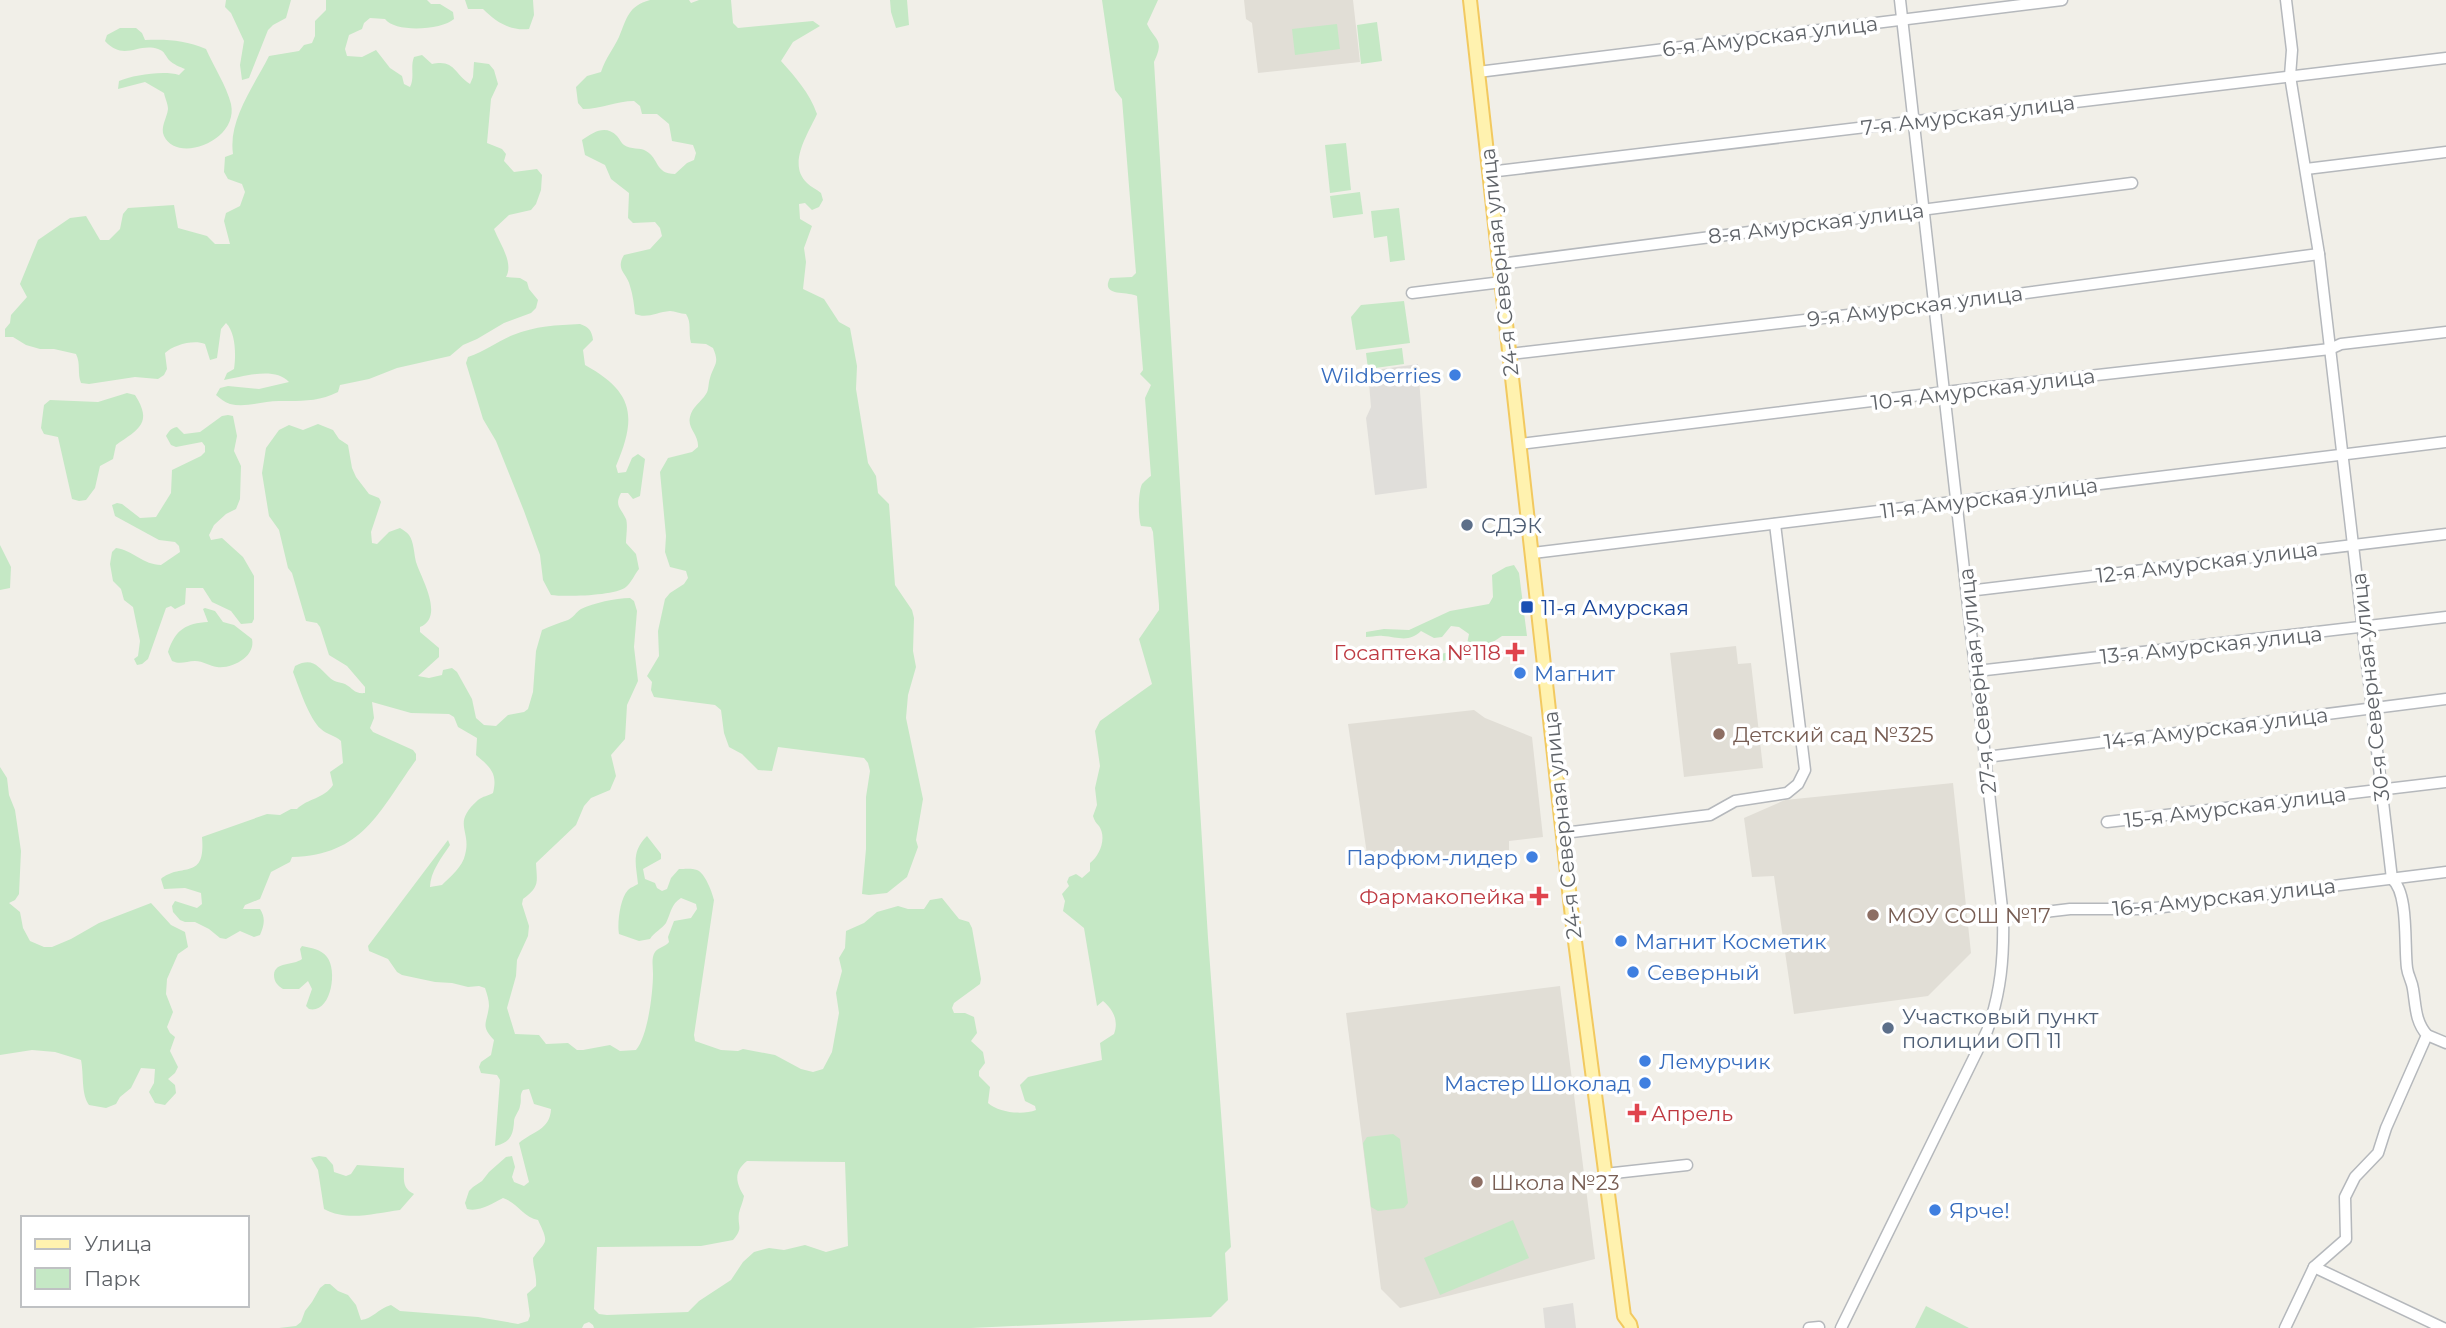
<svg xmlns="http://www.w3.org/2000/svg" width="2446" height="1328" font-family="Montserrat,sans-serif">
<rect width="100%" height="100%" fill="#f1efe8"/>
<g fill="#e0deda">
<polygon points="1418,364 1427,488 1375,495 1366,418 1371,407 1368,371"/>
<polygon points="1573,1303 1576,1328 1545,1328 1543,1308"/>
</g>
<g fill="#e1ded6">
<polygon points="1244,0 1353,0 1360,62 1258,73 1252,23 1246,19"/>
<polygon points="1736,646 1738,664 1751,663 1763,768 1684,777 1670,653"/>
<polygon points="1474,710 1485,718 1532,737 1543,837 1509,841 1509,850 1369,868 1348,724"/>
<polygon points="1953,783 1971,953 1928,996 1794,1014 1774,876 1752,877 1744,818 1785,800"/>
<polygon points="1560,986 1595,1259 1400,1308 1381,1289 1346,1013"/>
</g>
<g fill="#c5e8c5" fill-rule="evenodd">
<polygon points="226,0 291,0 286,18 273,25 268,30 249,78 242,80 240,65 244,41 231,13 225,7"/>
<path d="M326,0H427L431,4H440L453,12L454,19C442,30 395,33 385,19L370,18L364,23L362,29L349,35L345,49L347,56L362,57L376,50L390,68L402,76L404,84L410,87C415,77 410,67 414,57L422,55L432,64C455,59 454,74 470,84L473,77L474,62L489,64L494,70L498,84L491,99L487,143L502,149L506,154L504,161L514,172L537,169L542,175L541,190L536,204L531,210L509,215L494,229C500,244 514,263 506,277L520,278L527,282L529,289L538,300L536,308L531,313L504,323L477,339L463,345L450,356L397,368L369,379L340,385L338,392C318,402 300,401 279,401C263,401 246,408 230,404C224,402 220,398 216,395L220,388L228,386L259,389L289,382C274,366 243,377 224,380L227,373L234,369C236,356 236,333 226,323L221,329L217,358L210,360L205,344C194,339 173,345 165,353L167,369L164,375L158,379L135,377L89,384L81,383C77,373 81,364 76,354L54,349H40L26,345L13,337H5V329L10,323L11,315L27,297L20,284L38,240L70,218L86,216L100,240H109L120,229L123,214L128,208L174,205L178,228L207,236L215,244H230L224,221L226,213L240,206L245,192L242,184L228,179L224,172L225,157L233,154C228,120 254,86 269,56L299,51L304,45L312,43L315,36V21L326,10Z"/>
<path d="M465,0H533L534,15L529,29C510,31 496,22 483,9H468Z"/>
<path d="M650,0H689L691,3L699,0H731L733,23L738,28L813,21L820,26L793,42L781,61C796,78 809,92 817,114C808,134 787,164 807,183C811,187 816,189 821,193L823,200L819,207L812,210L805,203L799,204L800,219L812,226L804,248L806,262L803,289L824,299L839,322L850,328L857,366L856,389L868,463L876,476L878,493L889,504L895,585L912,610L914,618L913,651L916,667L908,695L906,718L923,799L916,840L918,847L907,877L887,893L869,895L862,894L866,849V797L870,771L868,763L864,758L778,747L772,771L758,770L742,754L729,747L724,733L721,710L715,705L654,697L651,690L652,682L647,676L659,656L658,631L665,599L670,593L684,584L688,578L686,571L670,567L665,552L666,536L660,472L668,458L692,452L698,447C699,435 687,428 690,417C692,407 701,402 706,394C709,390 708,384 710,378C714,364 720,364 713,348L706,344L691,343C688,332 692,323 686,314C680,314 675,311 670,311C657,312 647,319 635,314C634,305 633,295 630,286C627,273 615,270 624,255L650,249L662,236L660,228L655,222L633,223L628,218L629,193L611,179L605,165L585,155L582,140C593,132 606,124 617,136C620,139 621,143 624,145C631,150 640,147 646,151C659,158 655,174 675,174L687,163L694,160L696,153L693,145L672,141L669,124L657,114H642L640,106L634,101C617,101 601,109 583,109L578,103L576,87L587,76L601,72C606,57 613,50 619,37C627,18 628,6 650,0Z"/>
<polygon points="890,0 907,0 909,25 896,28 891,12"/>
<path d="M1102,0H1158L1147,24C1155,41 1165,39 1154,62L1208,938L1231,1247L1225,1253L1228,1300L1211,1317L971,1328H594L593,1325L589,1322L584,1324L582,1328H279L296,1326L301,1322L305,1311L312,1302L320,1288L325,1284H330L338,1291L348,1295L356,1305L361,1320C373,1319 377,1309 391,1305L400,1311L478,1317L518,1324L528,1321L530,1316L527,1294L536,1286C537,1276 533,1267 533,1258C546,1240 550,1245 538,1220C523,1217 518,1203 503,1198C491,1204 480,1212 467,1209L465,1203L469,1191L473,1187L482,1181L489,1172L506,1157L512,1156L515,1167L512,1177L514,1182L524,1186L529,1182L519,1143C533,1131 550,1130 551,1109L534,1104L529,1089L523,1090C519,1096 522,1099 520,1106C519,1112 514,1116 514,1122C513,1136 510,1142 495,1146L500,1080L497,1075L481,1073L479,1067L481,1062L491,1055L494,1040C480,1025 487,1024 489,1006C489,1000 487,994 485,988L479,986L468,987L452,983L435,982L402,975L397,972L388,959L369,951L368,946L448,840L450,845C442,857 430,872 430,887L442,885C450,877 463,866 465,855C472,830 451,824 478,800C483,796 488,796 493,793C498,773 490,767 476,755L477,738L458,727L454,717L449,714L411,713L372,702L374,718L370,728L373,732L413,750L416,754V760C379,811 364,855 292,857L290,862L271,872L260,899L245,905L243,909H260C266,918 264,926 260,935L254,937L240,931L226,939L220,938L209,929L195,922H185L180,920L173,912L172,906L175,901L197,908L202,904L201,893L185,888L164,889L161,879C181,862 206,882 202,837L267,814L280,815L291,809H297C308,798 324,799 333,785L330,772L343,763L341,741C335,735 327,735 321,729C309,719 299,687 293,672L295,666C313,657 317,666 329,677C334,682 339,682 345,684C354,689 354,694 365,693V687L347,666L329,655L320,627L317,623L306,621L292,573L288,568L279,530L269,516L262,473L266,448L279,430L289,425L303,430L318,424L333,430L339,439L348,445L352,468L356,477L369,494L379,498L381,502L371,532L372,543L377,544L389,532L400,528C403,530 407,532 409,535C414,542 414,554 416,562C421,578 445,617 420,627V632L439,648V657L418,676L429,678L442,675L443,670L452,668L457,672L472,699L476,718L484,725L496,726L508,715L524,712L528,709L533,692L536,651L542,630C550,626 559,623 568,620C573,618 576,612 581,609C594,603 615,598 630,598L634,601L637,611L634,647L638,681L627,705L625,739L611,755L616,776L610,790L591,798L584,806L576,825L536,863C537,883 540,886 523,899L522,904L529,926L528,936L517,960L516,976L507,1008L515,1034L539,1035L546,1044L568,1043L577,1050H583L610,1045L620,1051L636,1050C648,1036 653,992 653,974C653,966 651,958 655,952C659,947 665,947 669,942L668,937L674,921L691,918L697,909L696,904L681,898C671,904 671,913 666,923C662,929 654,932 650,939L639,941L619,934C617,924 620,898 628,890C631,887 635,886 638,884C636,864 631,852 647,836L661,854V859L643,869L645,879L655,883L657,888L662,891L667,889L671,878L679,869C684,869 692,868 697,870C705,873 712,892 714,900L694,1035L695,1041L721,1050L738,1051L743,1049L775,1055L801,1069L813,1072L823,1069L832,1052L839,1013L836,993L842,971L839,958L845,948L846,931L864,923L877,912L898,906L908,909H924L930,900L942,898L959,919L969,922L972,928L981,979L980,984L954,1003L952,1008L954,1013H965L974,1017L977,1033L971,1041L983,1052L985,1063L979,1071V1076L990,1087L988,1103C999,1113 1023,1115 1036,1110L1035,1106L1025,1101L1020,1085L1028,1077L1102,1060L1100,1043L1114,1034C1119,1021 1113,1009 1103,1001L1097,1006L1084,928L1063,911L1065,901L1062,894L1069,886L1067,882L1069,877L1076,874L1082,878L1090,871V863C1100,855 1107,838 1099,826C1096,823 1094,820 1093,816L1097,805L1095,788L1100,766L1095,731L1100,721L1152,684L1139,639L1159,610V605L1153,532L1151,527L1141,526C1138,517 1138,493 1142,484C1143,483 1149,477 1151,476L1145,398L1151,385L1140,374L1143,370L1137,296C1127,291 1100,297 1110,278L1132,277L1136,273L1122,99L1115,90ZM747,1161L845,1162L848,1246L826,1252L805,1245L784,1250L769,1248L754,1252L743,1262L731,1280L699,1301L688,1312L607,1315L599,1314L594,1309L597,1247L701,1246L733,1240C744,1227 737,1227 739,1213C740,1208 743,1202 744,1196C736,1183 733,1172 747,1161Z"/>
<polygon points="1377,22 1382,61 1361,64 1357,25"/>
<polygon points="1337,24 1340,49 1295,55 1292,29"/>
<path d="M120,28H136L142,33L145,40C167,39 185,40 206,49C213,65 227,87 231,104C239,141 177,164 164,136C160,127 167,118 168,109C168,104 165,98 164,93L145,82L118,89L119,81C133,75 164,70 179,75L185,69C180,67 173,64 170,61C165,56 165,51 158,49C138,42 124,62 105,41L107,35Z"/>
<polygon points="1346,143 1351,190 1330,193 1325,145"/>
<polygon points="1360,192 1363,214 1333,218 1330,196"/>
<polygon points="1399,208 1405,260 1390,262 1387,236 1374,238 1371,211"/>
<polygon points="1404,301 1410,343 1356,350 1351,317 1361,305"/>
<path d="M580,324C589,327 592,331 593,340L583,350L585,365C634,392 637,417 616,466L618,473L626,472L632,458L638,454L645,459L640,496L633,499L628,493H621C614,506 621,508 626,519C628,525 626,536 626,543L636,554L639,569C635,574 631,583 626,587C615,596 564,597 551,595L543,580L540,555L524,511L496,441L483,419L466,363L468,357C486,351 498,341 513,335C535,326 557,325 580,324Z"/>
<polygon points="1402,348 1404,364 1368,369 1366,353"/>
<path d="M127,393L135,395C153,423 139,429 116,445L113,459L100,466L95,488L86,500L79,501L72,499L58,437L44,434L41,428L44,405L50,400L98,402Z"/>
<path d="M228,415L233,416L237,436L234,451L241,466L240,499L236,509L226,514L214,525L209,535L211,540L222,538L243,557L254,576V619L252,623L241,624L231,611L212,602L203,588H186L185,604L175,609L171,606L166,608L148,659L142,664L137,665L134,659L138,656L140,641L133,607L124,600L121,589L113,581L110,564L112,552L116,548C132,550 144,565 161,565L180,552L179,546L175,542L159,540L115,516L112,505L117,503L122,504L140,518L156,517L171,493L172,470L201,456L205,452V446L202,442L176,447L171,445L166,436C169,431 171,428 177,427L184,434L200,432L222,416Z"/>
<polygon points="0,545 11,567 10,588 0,590"/>
<path d="M1514,565L1519,573L1527,636H1502L1469,658L1439,661L1440,654L1466,649L1469,634L1459,627L1451,626L1442,637L1434,638L1421,631C1409,643 1398,637 1383,636C1378,635 1371,637 1366,637V632L1384,629L1409,630L1450,611L1489,604L1493,597L1492,575L1506,567Z"/>
<path d="M205,608L215,611L223,622L234,625L252,639C256,656 233,669 217,667C210,666 203,661 195,661C186,661 181,665 172,661L168,652C175,630 186,623 208,622L203,609Z"/>
<path d="M0,767L7,778L9,795L15,810L21,851L19,894L15,900L9,903L20,912L23,928L30,941L44,947H52L71,939L99,923L151,903L171,925L185,932L188,947L178,954L167,979L166,994L173,1012L167,1027L170,1033L175,1037L170,1051L178,1067L175,1073L168,1079L175,1085L176,1093L165,1105L155,1103L149,1092L154,1083L155,1069L141,1068L131,1088L120,1097L116,1104L106,1108L89,1105C81,1094 84,1075 81,1060L55,1052L32,1050L0,1055Z"/>
<path d="M302,946C311,948 321,949 327,957C338,971 331,1014 309,1009L306,1006L312,989L308,981L299,989H283C278,986 274,982 274,975C275,961 293,966 302,959L300,949Z"/>
<polygon points="1393,1134 1400,1139 1408,1203 1404,1208 1378,1211 1371,1207 1363,1143 1367,1137"/>
<path d="M319,1156L326,1157L333,1165L334,1172L346,1176L351,1174L357,1165L404,1168C404,1180 402,1188 414,1194L400,1210C375,1213 348,1222 324,1209L318,1170L311,1158Z"/>
<polygon points="1513,1220 1529,1258 1440,1295 1424,1258"/>
<polygon points="1926,1306 1969,1328 1915,1328"/>
</g>
<g fill="none" stroke-linecap="round" stroke-linejoin="round">
<g stroke="#b5b8bc" stroke-width="13">
<g id="minor">
<polyline points="1478,72 2062,0"/>
<polyline points="2306,169 2446,152"/>
<polyline points="1489,172 2446,58"/>
<polyline points="1500,264 2132,183"/>
<polyline points="1412,293 1502,282"/>
<polyline points="1510,354 1935,305 2319,254"/>
<polyline points="1520,444 1945,392 2330,349 2341,344 2446,332"/>
<polyline points="1533,553 2446,442"/>
<polyline points="1968,591 2446,534"/>
<polyline points="1977,671 2446,617"/>
<polyline points="1986,757 2446,699"/>
<polyline points="2107,822 2446,782"/>
<polyline points="1564,833 1710,815 1735,801 1787,793 1798,784 1805,770 1775,524"/>
<polyline points="2003,917 2070,909 2147,909 2446,872"/>
<polyline points="2427,1035 2446,1043"/>
<polyline points="1605,1174 1687,1165"/>
<polyline points="2314,1267 2443,1328"/>
<polyline points="1809,1328 1819,1327"/>
<path d="M1841,1328L1987,1031C2001,993 2004,957 2003,917L1900,0"/>
<path d="M2285,1328L2314,1267L2346,1239L2345,1197L2355,1177L2378,1153L2386,1128L2427,1035C2415,1021 2416,1007 2413,989C2412,981 2408,976 2407,968C2404,946 2409,893 2392,879L2319,254L2290,76L2292,50L2286,0"/>
</g>
</g>
<g stroke="#f2c960" stroke-width="16">
<polyline id="major" points="1470,0 1573,926 1624,1316 1630,1324 1631,1328"/>
</g>
<use href="#minor" stroke="#fff" stroke-width="10"/>
<use href="#major" stroke="#fff2af" stroke-width="12"/>
</g>
<g fill="#3f7fe0" stroke="#fff" stroke-width="2.5">
<circle cx="1455" cy="375" r="7"/>
<circle cx="1520" cy="673" r="7"/>
<circle cx="1532" cy="857" r="7"/>
<circle cx="1621" cy="941" r="7"/>
<circle cx="1633" cy="972" r="7"/>
<circle cx="1645" cy="1061" r="7"/>
<circle cx="1645" cy="1083" r="7"/>
<circle cx="1935" cy="1210" r="7"/>
</g>
<g fill="#5c6f8a" stroke="#fff" stroke-width="2.5">
<circle cx="1467" cy="525" r="7"/>
<circle cx="1888" cy="1028" r="7"/>
</g>
<rect fill="#1a4fb4" stroke="#fff" stroke-width="2.5" x="1520" y="600" width="14" height="14" rx="3.5"/>
<g fill="#e0444e" stroke="#fff" stroke-width="2.5">
<path d="M1511.5 641.5h7v7h7v7h-7v7h-7v-7h-7v-7h7z"/>
<path d="M1535.5 885.5h7v7h7v7h-7v7h-7v-7h-7v-7h7z"/>
<path d="M1633.5 1102.5h7v7h7v7h-7v7h-7v-7h-7v-7h7z"/>
</g>
<g fill="#8d6e63" stroke="#fff" stroke-width="2.5">
<circle cx="1719" cy="734" r="7"/>
<circle cx="1873" cy="915" r="7"/>
<circle cx="1477" cy="1182" r="7"/>
</g>
<g text-anchor="middle" dominant-baseline="central" stroke-width="7" stroke-linejoin="round" paint-order="stroke">
<g font-size="21" fill="#5f6368" stroke="#fff">
<text transform="translate(1770 36) rotate(-7)">6-я Амурская улица</text>
<text transform="translate(1968 115) rotate(-7)">7-я Амурская улица</text>
<text transform="translate(1816 223) rotate(-7)">8-я Амурская улица</text>
<text transform="translate(1499 262) rotate(-96)">24-я Северная улица</text>
<text transform="translate(1915 306) rotate(-7)">9-я Амурская улица</text>
<text transform="translate(1983 389) rotate(-7)">10-я Амурская улица</text>
<text transform="translate(1989 498) rotate(-7)">11-я Амурская улица</text>
<text transform="translate(2207 562) rotate(-7)">12-я Амурская улица</text>
<text transform="translate(2211 645) rotate(-6)">13-я Амурская улица</text>
<text transform="translate(1977 681) rotate(-96)">27-я Северная улица</text>
<text transform="translate(2370 687) rotate(-96)">30-я Северная улица</text>
<text transform="translate(2216 728) rotate(-7)">14-я Амурская улица</text>
<text transform="translate(2235 807) rotate(-7)">15-я Амурская улица</text>
<text transform="translate(1562 825) rotate(-96)">24-я Северная улица</text>
<text transform="translate(2224 897) rotate(-6)">16-я Амурская улица</text>
</g>
<g font-size="21" fill="#366cbe" stroke="#fff" text-anchor="start">
<text x="1441" y="375" text-anchor="end">Wildberries</text>
<text x="1534" y="673">Магнит</text>
<text x="1518" y="857" text-anchor="end">Парфюм-лидер</text>
<text x="1635" y="941">Магнит Косметик</text>
<text x="1647" y="972">Северный</text>
<text x="1659" y="1061">Лемурчик</text>
<text x="1631" y="1083" text-anchor="end">Мастер Шоколад</text>
<text x="1949" y="1210">Ярче!</text>
</g>
<g font-size="21" fill="#4e5e75" stroke="#fff" text-anchor="start">
<text x="1481" y="525">СДЭК</text>
<text x="1902" y="1016">Участковый пункт<tspan x="1902" dy="24">полиции ОП 11</tspan></text>
</g>
<g font-size="21" fill="#164399" stroke="#fff" text-anchor="start">
<text x="1541" y="607">11-я Амурская</text>
</g>
<g font-size="21" fill="#be3a42" stroke="#fff" text-anchor="end">
<text x="1501" y="652">Госаптека №118</text>
<text x="1525" y="896">Фармакопейка</text>
<text x="1651" y="1113" text-anchor="start">Апрель</text>
</g>
<g font-size="21" fill="#785e54" stroke="#fff" text-anchor="start">
<text x="1733" y="734">Детский сад №325</text>
<text x="1887" y="915">МОУ СОШ №17</text>
<text x="1491" y="1182">Школа №23</text>
</g>
</g>
<rect x="21" y="1216" width="228" height="91" fill="#ffffff" stroke="#bfc1c3" stroke-width="2"/>
<rect x="35" y="1239" width="35" height="10" fill="#fff2af" stroke="#bfc1c3" stroke-width="2"/>
<text x="84" y="1251" font-size="21" fill="#5f6368">Улица</text>
<rect x="35" y="1268" width="35" height="21" fill="#c5e8c5" stroke="#bfc1c3" stroke-width="2"/>
<text x="84" y="1286" font-size="21" fill="#5f6368">Парк</text>
</svg>
